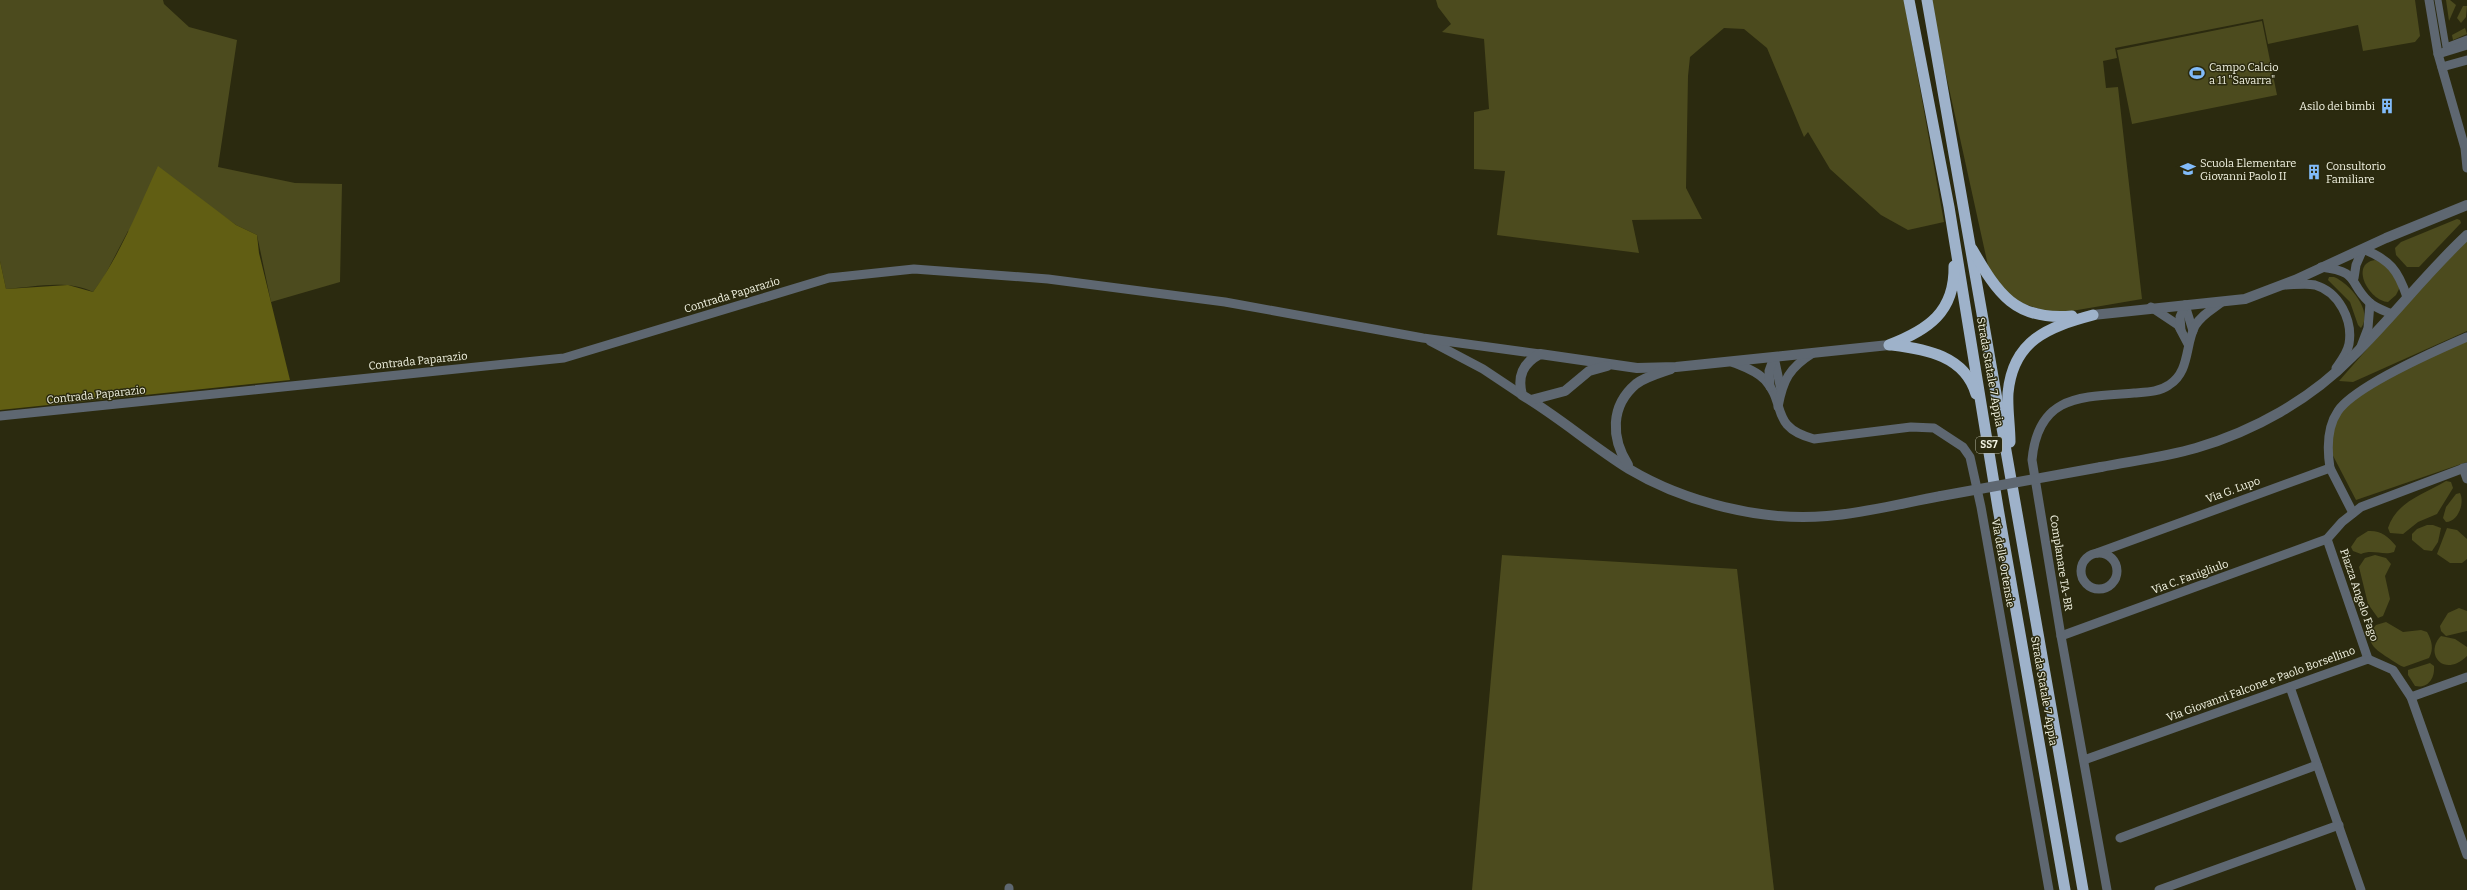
<svg xmlns="http://www.w3.org/2000/svg" width="2467" height="890" font-family="Bitter,serif">
<rect width="100%" height="100%" fill="#2b2a0f"/>
<g fill="#4c4b1e">
<path d="M0,0H163L164,4L189,27L237,40L218,167L295,183L342,184L340,282L271,302L257,235L236,225L219,213L128,231L104,277L93,292C67,279 34,287 6,289L0,261Z"/>
<polygon points="1436,0 1904,0 1944,222 1908,230 1881,215 1830,169 1808,132 1804,137 1767,48 1744,29 1724,28 1690,57 1688,76 1686,188 1702,219 1632,220 1639,253 1497,235 1505,171 1474,169 1474,112 1489,109 1484,39 1442,32 1451,24 1438,7"/>
<polygon points="1932,0 2415,0 2420,36 2415,42 2363,51 2358,25 2268,44 2263,19 2115,48 2117,58 2103,61 2106,88 2118,87 2142,299 2054,314 2013,300 1989,270 1941,52"/>
<polygon points="2446,0 2450,0 2456,5 2449,21"/>
<polygon points="2463,6 2467,6 2466,17 2461,23 2457,18"/>
<polygon points="2262,21 2277,95 2132,124 2117,50"/>
<polygon points="2465,28 2467,34 2453,40 2452,35"/>
<polygon points="2457,219 2460,220 2461,223 2419,267 2407,267 2396,255 2395,248 2401,242"/>
<polygon points="2467,235 2467,331 2353,382 2339,381"/>
<path d="M2375,260C2387,264 2394,276 2400,287L2396,295L2388,302C2369,301 2349,264 2375,260Z"/>
<path d="M2334,277C2349,283 2374,311 2361,328L2358,325L2350,302L2328,280L2329,277Z"/>
<polygon points="2467,337 2467,462 2356,500 2328,446 2330,429 2349,398"/>
<path d="M2446,481L2451,482L2453,488L2437,514L2418,522L2403,534L2390,533L2388,528C2396,502 2424,494 2446,481Z"/>
<path d="M2460,493C2465,503 2458,522 2446,522L2443,518L2446,507L2456,494Z"/>
<polygon points="2427,525 2433,525 2441,528 2438,542 2432,551 2424,550 2412,540 2412,534 2417,529"/>
<polygon points="2447,528 2457,530 2467,539 2467,559 2462,563 2450,563 2437,554"/>
<path d="M2368,531C2380,530 2388,536 2396,546L2394,552C2383,556 2373,549 2361,554L2353,551L2351,547L2357,538Z"/>
<polygon points="1502,555 1737,569 1774,890 1472,890"/>
<polygon points="2375,555 2386,558 2391,564 2385,576 2390,599 2383,616 2378,618 2368,604 2359,567 2365,558"/>
<polygon points="2459,608 2467,611 2467,631 2446,636 2441,631 2440,626 2448,613"/>
<path d="M2386,622L2403,632L2421,630L2427,632C2432,641 2434,649 2429,658L2404,667C2400,666 2397,663 2393,661C2380,652 2360,643 2376,625Z"/>
<path d="M2441,636L2455,639L2467,647V656C2443,679 2424,653 2441,636Z"/>
<path d="M2430,663L2434,666C2435,678 2428,689 2415,686L2408,675V670Z"/>
</g>
<path fill="#615e13" d="M158,166L236,225L257,235L259,253L290,380L0,410V261L6,289L68,285L93,292C121,254 138,209 158,166Z"/>
<g fill="none" stroke-linecap="round" stroke-linejoin="round">
<polyline stroke="#5e6771" stroke-width="7" points="2438,0 2446,47 2467,39"/>
<g stroke="#5e6771" stroke-width="9">
<polyline points="2429,0 2438,54 2465,148 2467,168"/>
<polyline points="2438,54 2467,45"/>
<polyline points="2442,67 2467,60"/>
<path d="M2321,267C2361,272 2347,281 2369,302C2375,308 2385,311 2392,314"/>
<path d="M2354,278L2356,265L2363,249C2390,260 2398,270 2407,297"/>
<path d="M2284,285C2293,285 2306,283 2315,285C2339,292 2353,320 2349,344C2347,354 2341,361 2336,368"/>
<polyline points="2185,305 2193,331"/>
<polyline points="2151,307 2178,325 2188,344"/>
<polyline points="2181,330 2180,317 2185,305"/>
<polyline points="1430,341 1483,369 1522,395"/>
<polyline points="2360,349 2368,328 2370,303"/>
<polyline points="1774,357 1781,390"/>
<path d="M1732,362C1742,366 1757,371 1765,380C1787,404 1769,427 1814,439L1911,427L1934,428L1963,447L1970,457L1981,507L2049,890"/>
<polyline points="1770,387 1769,371 1774,357"/>
<path d="M1778,407C1783,380 1789,368 1813,353"/>
<polyline points="0,416 564,358 829,278 914,269 1048,279 1225,302 1423,338 1540,354"/>
<path d="M2330,468C2327,449 2327,427 2338,411C2355,386 2437,350 2467,337"/>
<polyline points="2463,468 2467,479"/>
<polyline points="2327,539 2368,659"/>
<polyline points="2097,553 2330,468 2353,513"/>
<circle cx="2099" cy="571" r="18"/>
<polyline points="2061,636 2327,539 2342,522 2361,507 2467,467"/>
<polyline points="2290,687 2361,890"/>
<polyline points="2411,697 2467,677"/>
<polyline points="2084,760 2368,659 2393,670 2411,697 2467,855"/>
<polyline points="2120,838 2317,765"/>
<polyline points="1009,890 1009,888"/>
<path d="M2107,890L2061,636L2032,460C2038,394 2082,397 2134,393C2147,392 2159,392 2169,385C2190,372 2185,345 2195,326C2201,315 2213,309 2222,302"/>
<polyline points="2159,890 2339,825"/>
</g>
<g stroke="#5e6771" stroke-width="10">
<polyline points="2093,315 2245,299 2295,280 2386,238 2467,205"/>
<path d="M1889,345L1676,367L1637,368L1540,354C1523,363 1517,376 1522,395C1559,417 1592,446 1629,469C1684,502 1763,522 1827,516C1865,513 1903,503 1941,496"/>
<polyline points="1531,400 1565,391 1589,371 1607,366"/>
<path d="M1628,465C1611,438 1610,406 1636,384C1645,377 1660,373 1671,369"/>
<path d="M2101,467C2132,461 2165,457 2196,448C2254,431 2310,400 2353,356C2393,317 2426,273 2467,235"/>
</g>
<g stroke="#9eb2ca" stroke-width="11">
<polyline points="1909,0 1949,207 1998,508 2065,890"/>
<polyline points="1927,0 2083,890"/>
<path d="M1972,249C1998,294 2015,321 2072,316"/>
<path d="M1889,345C1928,330 1955,312 1954,266"/>
<path d="M1892,345C1926,349 1965,356 1976,394"/>
<path d="M2010,442C2010,426 2007,409 2008,393C2013,340 2048,327 2093,315"/>
</g>
<polyline stroke="#5e6771" stroke-width="10" points="1941,496 2101,467"/>
</g>
<defs>
<g id="stadium-bare" transform="scale(1.2)"><path d="M0-5a6.5 5 0 1 0 0 10a6.5 5 0 1 0 0-10ZM-3.5-1.8h7v3.6h-7Z" fill="#82bcfa" stroke="#2b2a0f" stroke-width="2.5" paint-order="stroke"/></g>
<g id="building-bare" transform="scale(1.2)"><path d="M-4-6H4V6H1V3H-1V6H-4ZM-2.5-4.3h1.7v1.8h-1.7ZM.8-4.3h1.7v1.8H.8ZM-2.5-1h1.7V.8h-1.7ZM.8-1h1.7V.8H.8Z" fill="#82bcfa" stroke="#2b2a0f" stroke-width="2.5" paint-order="stroke"/></g>
<g id="school-bare" transform="scale(1.2)"><path d="M0-5L7-2L0 1L-7-2ZM-4 1L0 2.5L4 1V4Q0 6-4 4Z" fill="#82bcfa" stroke="#2b2a0f" stroke-width="2.5" paint-order="stroke"/></g>
</defs>
<g fill-rule="evenodd">
<use href="#stadium-bare" x="2197" y="73"/>
<use href="#building-bare" x="2387" y="106"/>
<use href="#school-bare" x="2188" y="169"/>
<use href="#building-bare" x="2314" y="172"/>
</g>
<g text-anchor="middle" dominant-baseline="central" stroke-width="3" stroke-linejoin="round" paint-order="stroke">
<rect fill="#2b2a0f" stroke="#b8b8a4" stroke-width="1" x="1976" y="437" width="26" height="16" rx="3"/>
<g font-size="10" font-weight="bold" fill="#f4f5e4">
<text x="1989" y="445">SS7</text>
</g>
<g font-size="11" fill="#f4f5e4" stroke="#2b2a0f" text-anchor="start">
<text x="2209" y="67">Campo Calcio<tspan x="2209" dy="13">a 11 "Savarra"</tspan></text>
<text x="2375" y="106" text-anchor="end">Asilo dei bimbi</text>
<text x="2200" y="163">Scuola Elementare<tspan x="2200" dy="13">Giovanni Paolo II</tspan></text>
<text x="2326" y="166">Consultorio<tspan x="2326" dy="13">Familiare</tspan></text>
</g>
<g font-size="11" fill="#f4f5e4" stroke="#2b2a0f">
<text transform="translate(732 295) rotate(-17)">Contrada Paparazio</text>
<text transform="translate(418 361) rotate(-6)">Contrada Paparazio</text>
<text transform="translate(1990 372) rotate(80)">Strada Statale 7 Appia</text>
<text transform="translate(96 395) rotate(-6)">Contrada Paparazio</text>
<text transform="translate(2233 490) rotate(-20)">Via G. Lupo</text>
<text transform="translate(2003 563) rotate(80)">Via delle Ortensie</text>
<text transform="translate(2061 563) rotate(81)">Complanare TA-BR</text>
<text transform="translate(2190 577) rotate(-20)">Via C. Fanigliulo</text>
<text transform="translate(2359 595) rotate(71)">Piazza Angelo Fago</text>
<text transform="translate(2261 684) rotate(-20)">Via Giovanni Falcone e Paolo Borsellino</text>
<text transform="translate(2044 691) rotate(80)">Strada Statale 7 Appia</text>
</g>
</g>
</svg>
